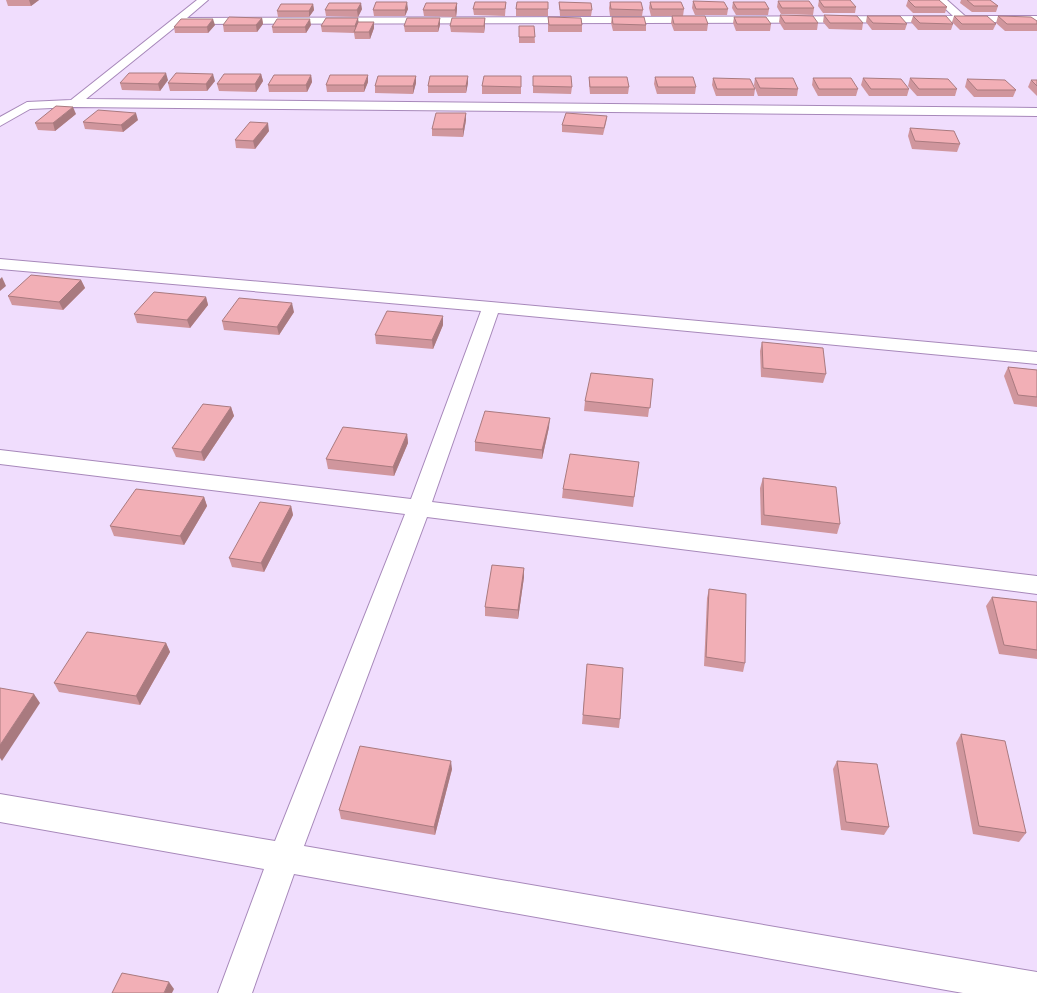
<svg xmlns="http://www.w3.org/2000/svg" width="1037" height="993" font-family="Barlow,sans-serif">
<rect width="100%" height="100%" fill="#f0ddfd"/>
<g fill="none" stroke-linecap="round" stroke-linejoin="round">
<g stroke="#a788ba" stroke-width="2">
<g id="minor">
<polygon points="197,0 208,0 187,18 953,16 936,0 947,0 965,16 1037,16 1037,22 179,24 86,99 1037,108 1037,116 74,107 30,109 0,126 0,117 27,102 71,100"/>
<polygon points="0,259 491,302 1037,352 1037,364 498,313 432,502 1037,576 1037,594 427,517 304,846 1037,972 1037,993 963,993 294,874 252,993 218,993 264,869 0,822 0,794 275,841 405,514 0,464 0,450 411,499 481,311 0,269"/>
</g>
</g>
<use href="#minor" fill="#fff" fill-rule="evenodd"/>
</g>
<g fill="#d0969d">
<polygon points="6,0 39,0 31,6 8,6"/>
<polygon points="819,0 856,7 855,13 823,13 818,6"/>
<polygon points="908,0 947,7 945,13 913,13 906,6"/>
<polygon points="957,0 990,0 998,6 996,12 972,12 960,3 961,0"/>
<polygon points="693,1 728,9 727,15 695,15 692,8"/>
<polygon points="778,1 814,8 813,15 781,14 777,7"/>
<polygon points="506,2 505,16 474,15 473,9"/>
<polygon points="548,2 548,16 516,16 516,9"/>
<polygon points="559,2 592,10 591,16 560,16"/>
<polygon points="610,2 643,10 642,16 610,16 609,8"/>
<polygon points="650,2 684,9 683,16 651,16 649,8"/>
<polygon points="733,2 769,9 768,15 736,15 732,8"/>
<polygon points="457,3 457,9 456,17 424,16 423,10"/>
<polygon points="313,4 314,10 309,17 278,17 277,11"/>
<polygon points="362,9 358,17 326,16 325,10"/>
<polygon points="408,9 405,16 374,16 373,10"/>
<polygon points="780,15 818,23 817,30 784,30 779,22"/>
<polygon points="824,15 863,23 862,30 829,29 823,22"/>
<polygon points="672,16 708,24 707,31 674,31 671,23"/>
<polygon points="867,16 907,24 905,30 872,30 866,22"/>
<polygon points="913,16 953,24 951,30 918,30 911,22"/>
<polygon points="954,16 996,24 993,30 960,30 952,22"/>
<polygon points="998,16 1037,21 1037,31 1005,31 996,23"/>
<polygon points="548,17 582,25 582,32 548,32"/>
<polygon points="612,17 646,25 646,31 613,31 611,23"/>
<polygon points="734,17 771,24 770,31 736,31 733,23"/>
<polygon points="262,18 263,24 257,32 224,32 223,25"/>
<polygon points="485,18 485,25 484,33 451,32 450,26"/>
<polygon points="359,22 374,22 374,28 370,39 355,39 354,33 322,32 321,26"/>
<polygon points="215,25 208,33 175,33 174,27"/>
<polygon points="311,25 306,33 273,33 272,27"/>
<polygon points="440,25 438,32 405,32 404,26"/>
<polygon points="519,26 534,26 535,43 519,43"/>
<polygon points="261,74 263,81 256,92 219,91 217,84"/>
<polygon points="311,75 312,82 307,92 269,92 268,85"/>
<polygon points="416,76 416,83 413,94 375,93 375,86"/>
<polygon points="533,76 572,87 571,94 533,93"/>
<polygon points="589,77 629,87 628,94 590,94 589,84"/>
<polygon points="655,77 696,87 695,94 657,94 654,84"/>
<polygon points="713,78 755,89 754,96 716,96 712,85"/>
<polygon points="755,78 798,89 797,96 758,96 754,85"/>
<polygon points="813,78 858,89 856,96 818,96 812,85"/>
<polygon points="863,78 909,89 907,96 869,96 861,85"/>
<polygon points="910,78 957,89 955,96 917,96 908,86"/>
<polygon points="967,79 1016,90 1013,97 974,97 965,87"/>
<polygon points="168,80 160,91 122,90 120,83"/>
<polygon points="1031,80 1037,80 1037,96 1028,87"/>
<polygon points="215,81 207,91 170,91 168,83"/>
<polygon points="368,82 364,92 327,92 326,85"/>
<polygon points="468,83 466,93 428,93 428,86"/>
<polygon points="521,83 521,94 482,94 482,86"/>
<polygon points="466,113 466,120 463,137 432,136 432,129"/>
<polygon points="76,114 55,131 38,130 35,123"/>
<polygon points="607,116 606,123 603,135 562,132 562,125"/>
<polygon points="138,120 123,132 85,129 83,122"/>
<polygon points="910,128 960,144 957,152 912,149 908,136"/>
<polygon points="269,131 255,149 236,148 235,140"/>
<polygon points="81,280 85,288 63,310 12,305 8,296"/>
<polygon points="206,297 208,305 190,328 137,323 134,314"/>
<polygon points="294,312 279,335 224,330 222,321"/>
<polygon points="443,325 433,349 376,344 375,335"/>
<polygon points="762,342 826,374 823,383 761,377 760,351"/>
<polygon points="1008,367 1037,370 1037,407 1014,404 1004,376"/>
<polygon points="653,379 648,417 584,411 585,401"/>
<polygon points="231,407 234,416 204,461 176,457 172,448"/>
<polygon points="549,427 542,459 475,451 475,442"/>
<polygon points="407,434 408,443 394,476 328,469 326,459"/>
<polygon points="639,462 633,507 562,498 563,489"/>
<polygon points="763,478 840,524 837,534 761,525 760,488"/>
<polygon points="204,497 207,506 184,545 114,536 110,526"/>
<polygon points="291,506 293,515 264,572 232,567 229,558"/>
<polygon points="524,568 524,577 518,619 485,616 485,607"/>
<polygon points="709,589 745,663 743,672 704,666 707,598"/>
<polygon points="992,597 1037,602 1037,659 999,654 986,606"/>
<polygon points="166,643 170,652 140,705 59,692 54,683"/>
<polygon points="587,664 620,719 619,728 582,724"/>
<polygon points="961,734 1026,833 1019,842 973,834 956,743"/>
<polygon points="837,761 889,827 884,835 841,830 833,769"/>
<polygon points="452,769 435,835 341,819 339,810"/>
</g>
<g fill="#a97a7f">
<polygon points="29,0 39,0 31,6"/>
<polygon points="407,2 408,9 405,16 405,10"/>
<polygon points="361,3 362,9 358,17 357,10"/>
<polygon points="457,3 457,9 456,17 455,10"/>
<polygon points="313,4 314,10 309,17 309,11"/>
<polygon points="262,18 263,24 257,32 256,25"/>
<polygon points="358,18 359,25 355,33 355,26"/>
<polygon points="440,18 440,25 438,32 438,26"/>
<polygon points="485,18 485,25 484,33 484,26"/>
<polygon points="213,19 215,25 208,33 207,27"/>
<polygon points="310,19 311,25 306,33 305,27"/>
<polygon points="374,22 374,28 370,39 369,32"/>
<polygon points="166,73 168,80 160,91 158,84"/>
<polygon points="213,74 215,81 207,91 206,84"/>
<polygon points="261,74 263,81 256,92 255,84"/>
<polygon points="311,75 312,82 307,92 306,85"/>
<polygon points="368,75 368,82 364,92 364,85"/>
<polygon points="416,76 416,83 413,94 413,86"/>
<polygon points="468,76 468,83 466,93 466,86"/>
<polygon points="73,107 76,114 55,131 53,123"/>
<polygon points="136,113 138,120 123,132 121,125"/>
<polygon points="466,113 466,120 463,137 463,129"/>
<polygon points="268,123 269,131 255,149 253,141"/>
<polygon points="2,277 6,286 0,291 0,279"/>
<polygon points="81,280 85,288 63,310 59,302"/>
<polygon points="206,297 208,305 190,328 187,320"/>
<polygon points="292,303 294,312 279,335 277,327"/>
<polygon points="443,316 443,325 433,349 432,340"/>
<polygon points="231,407 234,416 204,461 201,452"/>
<polygon points="550,418 549,427 542,459 542,450"/>
<polygon points="407,434 408,443 394,476 393,467"/>
<polygon points="204,497 207,506 184,545 180,536"/>
<polygon points="291,506 293,515 264,572 261,563"/>
<polygon points="524,568 524,577 518,619 518,610"/>
<polygon points="166,643 170,652 140,705 136,696"/>
<polygon points="34,694 40,703 2,761 0,758 0,745"/>
<polygon points="451,761 452,769 435,835 434,827"/>
<polygon points="169,982 174,989 172,993 164,993"/>
</g>
<g fill="#f2afb6" stroke="#a97a7f">
<polygon points="819,0 850,0 856,7 824,7"/>
<polygon points="908,0 939,0 947,7 915,7"/>
<polygon points="967,0 990,0 998,6 974,6"/>
<polygon points="693,1 724,2 728,9 696,9"/>
<polygon points="778,1 809,1 814,8 782,8"/>
<polygon points="376,2 407,2 405,10 373,10"/>
<polygon points="475,2 506,2 505,9 473,9"/>
<polygon points="517,2 548,2 548,9 516,9"/>
<polygon points="559,2 591,3 592,10 560,10"/>
<polygon points="610,2 641,2 643,10 611,9"/>
<polygon points="650,2 681,2 684,9 652,9"/>
<polygon points="733,2 765,2 769,9 737,9"/>
<polygon points="329,3 361,3 357,10 325,10"/>
<polygon points="426,3 457,3 455,10 423,10"/>
<polygon points="281,4 313,4 309,11 277,11"/>
<polygon points="780,15 813,16 818,23 785,23"/>
<polygon points="824,15 857,16 863,23 830,23"/>
<polygon points="672,16 705,16 708,24 674,24"/>
<polygon points="867,16 900,16 907,24 873,23"/>
<polygon points="913,16 946,16 953,24 920,23"/>
<polygon points="954,16 987,16 996,24 962,24"/>
<polygon points="998,16 1031,17 1037,21 1037,24 1007,24"/>
<polygon points="229,17 262,18 256,25 223,25"/>
<polygon points="548,17 581,18 582,25 549,25"/>
<polygon points="612,17 644,17 646,25 613,24"/>
<polygon points="734,17 766,17 771,24 737,24"/>
<polygon points="326,18 358,18 355,26 321,26"/>
<polygon points="407,18 440,18 438,26 404,26"/>
<polygon points="452,18 485,18 484,26 450,26"/>
<polygon points="181,19 213,19 207,27 174,27"/>
<polygon points="277,19 310,19 305,27 272,27"/>
<polygon points="358,22 374,22 369,32 354,32"/>
<polygon points="519,26 534,26 535,37 519,37"/>
<polygon points="129,73 166,73 158,84 120,83"/>
<polygon points="176,73 213,74 206,84 168,83"/>
<polygon points="224,74 261,74 255,84 217,84"/>
<polygon points="274,75 311,75 306,85 268,85"/>
<polygon points="330,75 368,75 364,85 326,85"/>
<polygon points="378,76 416,76 413,86 375,86"/>
<polygon points="430,76 468,76 466,86 428,86"/>
<polygon points="484,76 521,76 521,87 482,86"/>
<polygon points="533,76 571,76 572,87 533,86"/>
<polygon points="589,77 627,77 629,87 590,87"/>
<polygon points="655,77 693,77 696,87 658,87"/>
<polygon points="713,78 750,79 755,89 717,89"/>
<polygon points="755,78 793,78 798,89 760,88"/>
<polygon points="813,78 851,78 858,89 819,89"/>
<polygon points="863,78 901,79 909,89 871,89"/>
<polygon points="910,78 948,79 957,89 919,89"/>
<polygon points="967,79 1005,80 1016,90 977,90"/>
<polygon points="1031,80 1037,80 1037,86"/>
<polygon points="56,106 73,107 53,123 35,123"/>
<polygon points="98,110 136,113 121,125 83,122"/>
<polygon points="436,113 466,113 463,129 432,129"/>
<polygon points="566,113 607,116 604,128 562,125"/>
<polygon points="250,122 268,123 253,141 235,140"/>
<polygon points="910,128 954,131 960,144 915,141"/>
<polygon points="31,275 81,280 59,302 8,296"/>
<polygon points="154,292 206,297 187,320 134,314"/>
<polygon points="239,298 292,303 277,327 222,321"/>
<polygon points="387,311 443,316 432,340 375,335"/>
<polygon points="762,342 823,348 826,374 763,368"/>
<polygon points="1008,367 1037,370 1037,397 1018,395"/>
<polygon points="591,373 653,379 650,408 585,401"/>
<polygon points="203,404 231,407 201,452 172,448"/>
<polygon points="485,411 550,418 542,450 475,442"/>
<polygon points="343,427 407,434 393,467 326,459"/>
<polygon points="570,454 639,462 634,497 563,489"/>
<polygon points="763,478 836,487 840,524 764,515"/>
<polygon points="136,489 204,497 180,536 110,526"/>
<polygon points="260,502 291,506 261,563 229,558"/>
<polygon points="492,565 524,568 518,610 485,607"/>
<polygon points="709,589 746,594 745,663 706,657"/>
<polygon points="992,597 1037,602 1037,650 1004,645"/>
<polygon points="87,632 166,643 136,696 54,683"/>
<polygon points="587,664 623,668 620,719 583,715"/>
<polygon points="0,688 34,694 0,745"/>
<polygon points="961,734 1005,741 1026,833 979,826"/>
<polygon points="360,746 451,761 434,827 339,810"/>
<polygon points="837,761 877,764 889,827 846,822"/>
<polygon points="122,973 169,982 164,993 112,993"/>
</g>
</svg>
